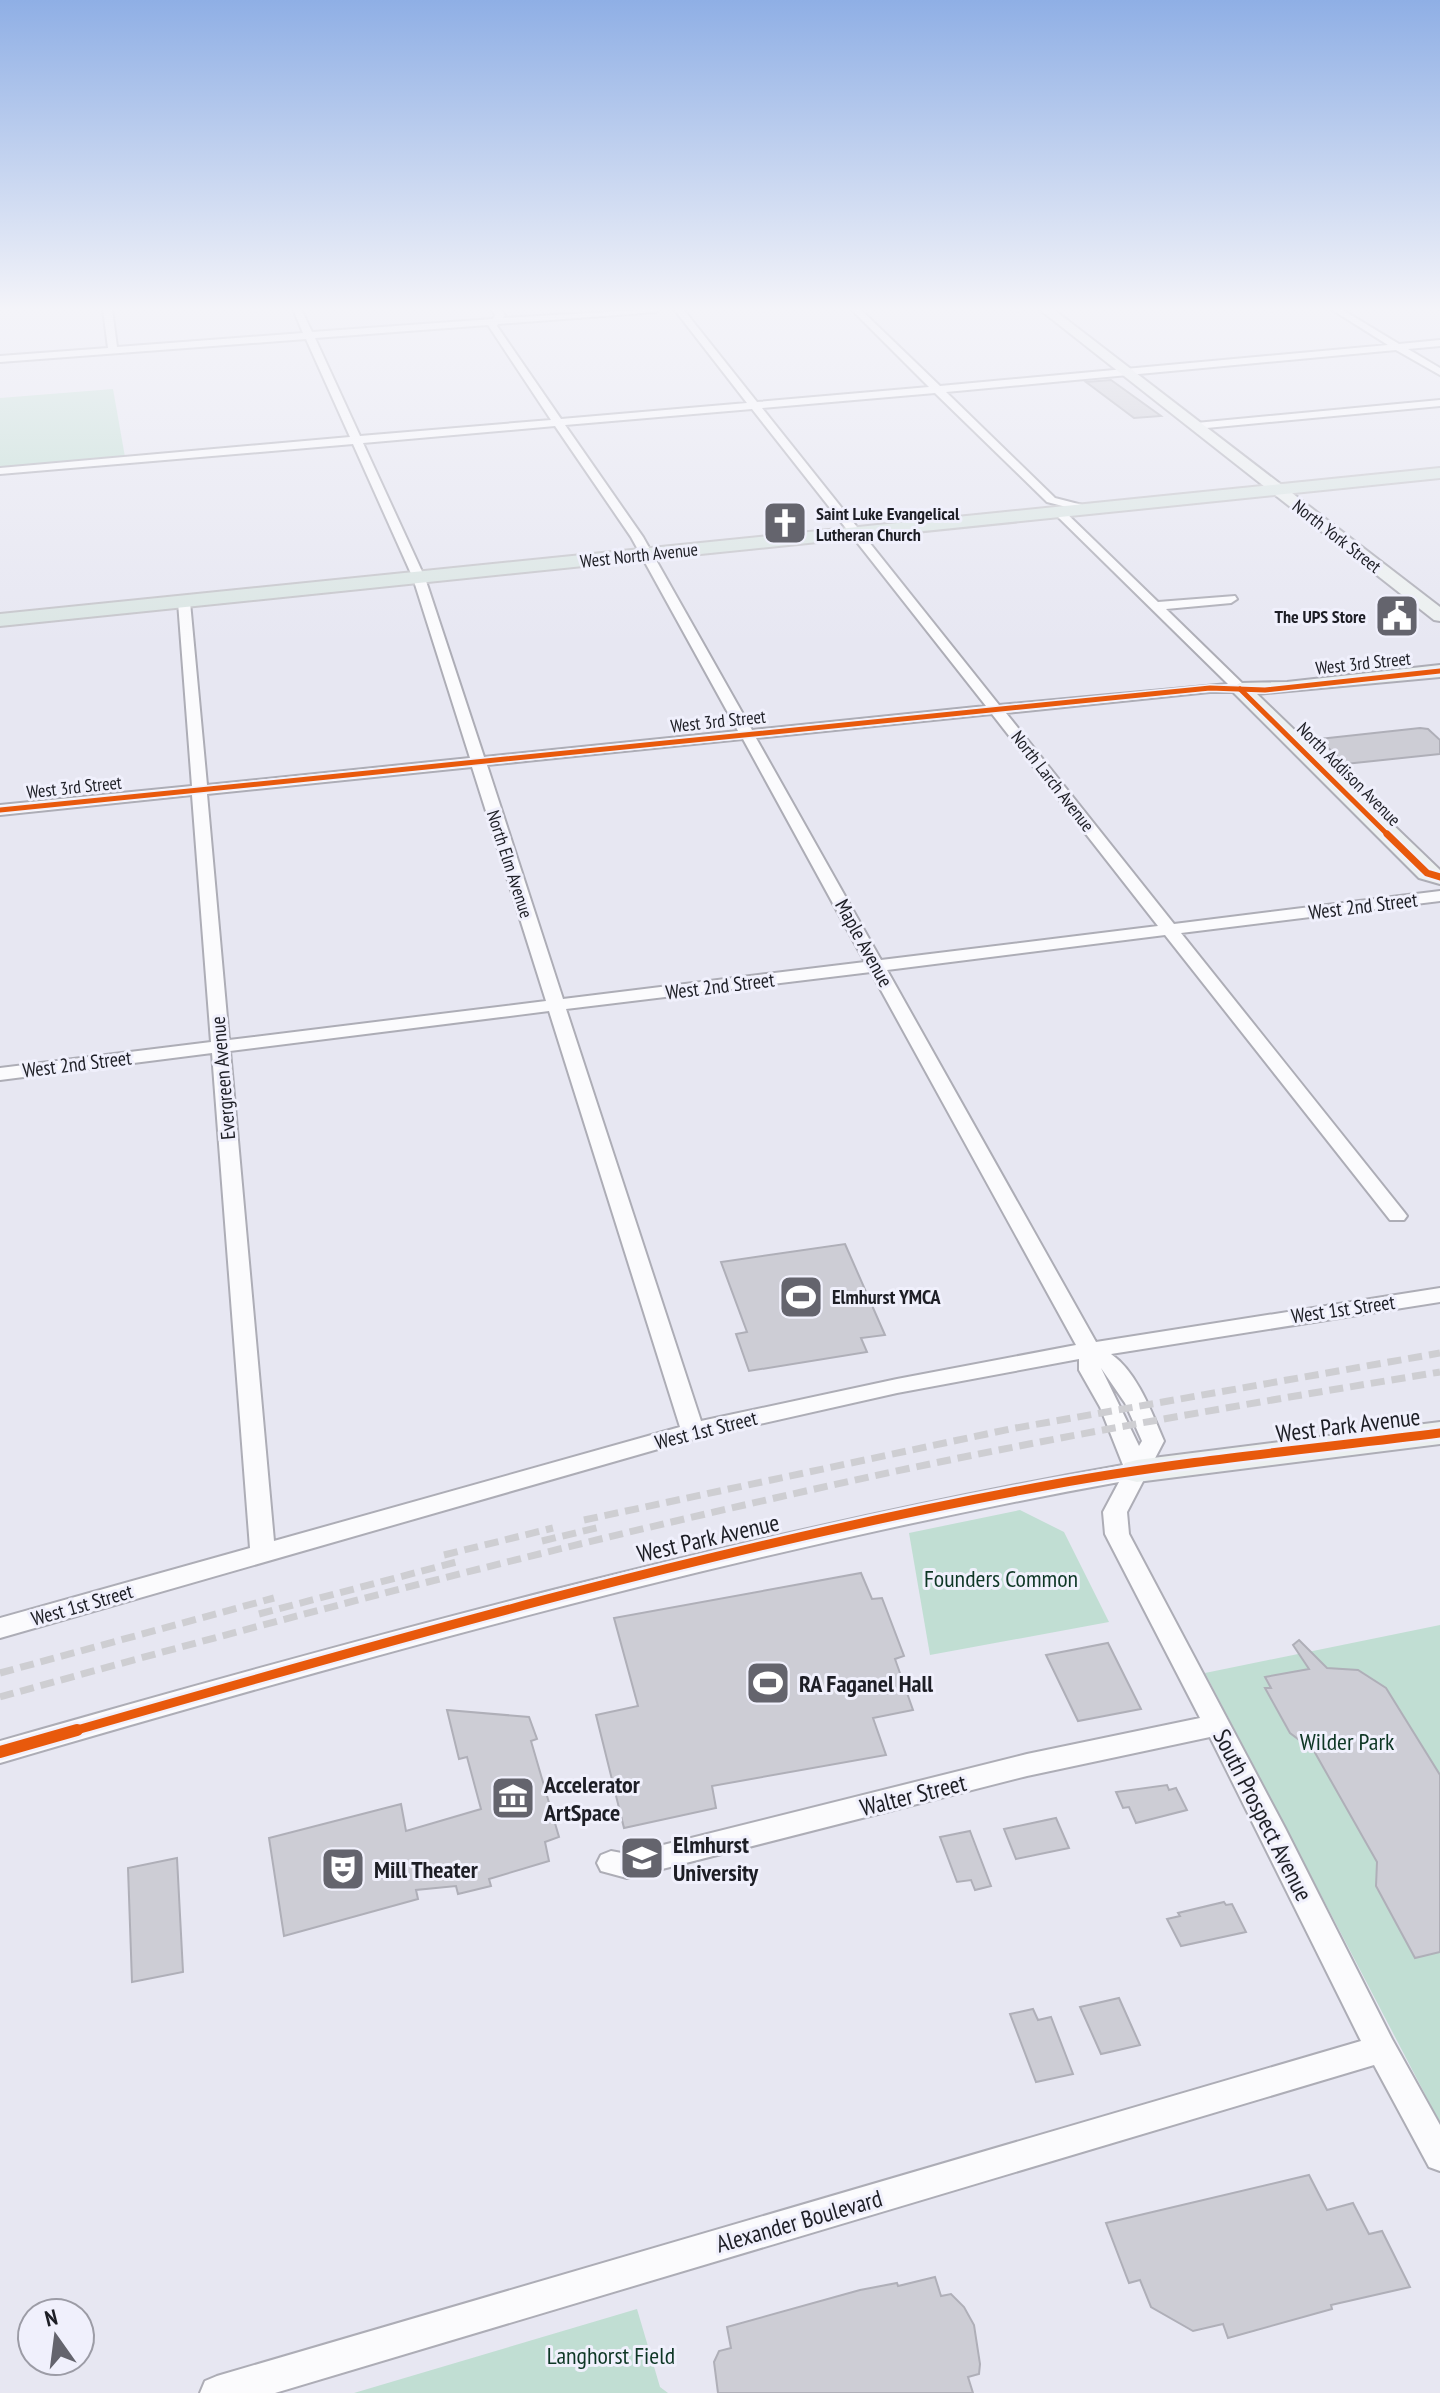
<svg xmlns="http://www.w3.org/2000/svg" width="1440" height="2393" font-family="'PT Sans Narrow',sans-serif">
<rect width="100%" height="100%" fill="#e7e7f2"/>
<g fill="#c1ded3">
<polygon points="113,389 125,457 0,469 0,398"/>
<polygon points="1020,1510 1064,1532 1109,1622 930,1655 909,1533"/>
<polygon points="1440,1625 1440,2123 1205,1673"/>
<polygon points="637,2309 660,2387 668,2393 354,2393"/>
</g>
<g fill="#cdcdd5" stroke="#afafb8" stroke-width="2">
<polygon points="1111,380 1161,416 1134,418 1086,382"/>
<polygon points="1420,728 1428,729 1440,740 1440,754 1345,764 1319,739"/>
<polygon points="845,1244 885,1335 861,1338 867,1352 749,1371 736,1334 747,1332 721,1262"/>
<polygon points="861,1573 872,1599 882,1598 904,1656 895,1659 913,1710 873,1718 886,1755 712,1786 716,1808 624,1828 596,1715 638,1706 614,1618"/>
<polygon points="1299,1640 1327,1668 1358,1670 1386,1688 1440,1775 1440,1952 1415,1958 1376,1886 1377,1862 1314,1751 1290,1733 1265,1688 1271,1688 1265,1677 1309,1669 1293,1645"/>
<polygon points="1108,1643 1141,1709 1078,1721 1046,1655"/>
<polygon points="447,1710 529,1717 537,1739 531,1741 559,1837 545,1842 549,1861 489,1879 491,1886 458,1894 456,1886 416,1890 418,1899 284,1936 269,1838 401,1804 406,1831 481,1809 467,1757 459,1759"/>
<polygon points="1167,1785 1169,1790 1176,1788 1187,1810 1136,1823 1129,1807 1123,1808 1116,1792"/>
<polygon points="1056,1818 1069,1848 1016,1859 1004,1829"/>
<polygon points="970,1831 991,1886 975,1890 971,1880 957,1882 940,1837"/>
<polygon points="177,1858 183,1972 132,1982 128,1868"/>
<polygon points="1224,1902 1226,1905 1232,1904 1246,1932 1181,1946 1167,1919 1180,1916 1178,1913"/>
<polygon points="1119,1998 1140,2045 1101,2054 1080,2007"/>
<polygon points="1033,2009 1038,2020 1051,2017 1073,2074 1036,2082 1010,2014"/>
<polygon points="1309,2175 1327,2210 1353,2203 1369,2234 1382,2231 1410,2287 1331,2305 1332,2309 1228,2338 1223,2324 1193,2331 1151,2307 1140,2280 1129,2283 1106,2223"/>
<polygon points="935,2277 941,2296 951,2294 964,2307 974,2325 980,2364 979,2374 968,2377 973,2393 718,2393 714,2362 719,2351 731,2348 727,2327 860,2290 897,2283 898,2286"/>
</g>
<g fill="none" stroke-linecap="round" stroke-linejoin="round">
<g stroke="#adadb6" stroke-width="4">
<g id="street">
<path d="M103,309H112L117,347L303,333L293,309H301L312,332L493,319L495,315L491,309H500L505,315L503,318L660,309L656,312L498,324L497,326L561,419L747,403L674,309H683L757,402L929,387L851,309H860L940,386L1388,345L1331,309H1341L1399,344L1440,340V346L1408,349L1440,368V375L1396,350L946,392L1055,498L1090,507V511L1086,512L1047,502L935,393L762,408L999,705L1228,684L1055,514V510H1063L1158,602L1235,596L1237,599L1231,603L1166,609L1245,686V692H1210L1006,713L1174,924L1440,891V901L1181,933L1404,1212L1407,1216L1404,1220H1390L1165,935L887,970L1096,1342L1440,1288V1302L1111,1354C1137,1372 1152,1413 1164,1441L1127,1512L1129,1534L1285,1828L1392,2039L1440,2125V2171L1429,2167L1374,2065L275,2393H200L205,2381L217,2376L1361,2041L1210,1737L1027,1776L627,1878L601,1871L597,1863L601,1855L611,1851L627,1854L1027,1754L1200,1718L1105,1534L1103,1512L1119,1482C740,1551 370,1655 0,1763V1741C371,1635 742,1533 1123,1465L1100,1407L1079,1370V1359L897,1393L693,1439L0,1638V1618L250,1548L212,1053L0,1080V1068L211,1042L192,795L0,815V805L192,786L178,602L184,598L190,602L207,785L470,758L413,578L353,444L0,474V468L350,437L306,339L0,362V356L108,348ZM488,325L551,420L360,436L315,338ZM752,409L986,706L752,730L643,537L565,425ZM555,426L631,537L738,731L484,757L425,578L363,443ZM992,714L1158,926L881,960L756,738ZM743,739L865,962L563,999L487,765ZM472,767L546,1001L229,1040L207,794ZM871,972L1076,1345L897,1379L701,1421L566,1009ZM549,1011L680,1427L274,1541L230,1051ZM1101,1368L1125,1403L1142,1441L1139,1446Z"/>
<polygon points="1440,400 1440,406 1196,429 1191,426 1196,423"/>
</g>
</g>
<g stroke="#adadb6" stroke-width="4">
<g id="secondary">
<polygon points="1039,309 1053,309 1440,607 1440,621 1434,620"/>
<polygon points="1440,665 1440,677 1257,694 1440,870 1440,884 1419,878 1230,689 1240,683 1287,682"/>
<polygon points="1440,1422 1440,1444 1137,1482 1125,1479 1121,1471 1125,1463 1137,1460"/>
</g>
</g>
<g stroke="#c5c5ca" stroke-width="4">
<polygon id="primary" points="1440,468 1440,478 0,626 0,614"/>
</g>
<use href="#street" fill="#fbfbfd" fill-rule="evenodd"/>
<use href="#secondary" fill="#ecf0f0" fill-rule="evenodd"/>
<use href="#primary" fill="#dbe6e4" fill-rule="evenodd"/>
<g stroke="#ceced2" stroke-width="7" stroke-dasharray="14 7" stroke-linecap="butt">
<polyline points="584,1520 1010,1429 1440,1353"/>
<polyline points="542,1541 600,1527"/>
<polyline points="444,1555 553,1528"/>
<polyline points="259,1614 460,1561"/>
<polyline points="0,1673 274,1598"/>
<path d="M0,1697C296,1614 592,1537 892,1472C1074,1433 1257,1402 1440,1372"/>
</g>
<g stroke="#f0f0fc" stroke-width="8">
<g id="cycleway-far3">
<polyline points="1240,689 1389,836"/>
<polyline points="0,810 1210,688 1265,690 1440,671"/>
</g>
</g>
<g stroke="#f0f0fc" stroke-width="11">
<polyline id="cycleway-far2" points="1387,834 1427,873 1440,877"/>
</g>
<g stroke="#f0f0fc" stroke-width="14">
<path id="cycleway-far1" d="M70,1732C395,1639 721,1545 1055,1484C1182,1461 1312,1449 1440,1433"/>
</g>
<g stroke="#f0f0fc" stroke-width="17">
<polyline id="cycleway" points="0,1752 77,1730"/>
</g>
<use href="#cycleway-far3" stroke="#e8590c" stroke-width="5"/>
<use href="#cycleway-far2" stroke="#e8590c" stroke-width="7"/>
<use href="#cycleway-far1" stroke="#e8590c" stroke-width="9"/>
<use href="#cycleway" stroke="#e8590c" stroke-width="12"/>
</g>
<linearGradient id="sky" x2="0" y2="1"><stop stop-color="#8fafe5"/><stop offset="0.48" stop-color="#f4f4f9"/><stop offset="1" stop-color="#f4f4f9" stop-opacity="0"/></linearGradient>
<rect width="1440" height="644" fill="url(#sky)"/>
<defs>
<g id="church-square" transform="scale(2.3)"><rect x="-9" y="-9" width="18" height="18" rx="4" fill="#64646d" stroke="#f0f0fc"/><path d="M-1.2-6h2.4v3.5h3.3v2.4h-3.3V6h-2.4V-.1h-3.3v-2.4h3.3Z" fill="#fff"/></g>
<g id="civic-square" transform="scale(2.3)"><rect x="-9" y="-9" width="18" height="18" rx="4" fill="#64646d" stroke="#f0f0fc"/><path d="M-.6-6.5H3V-4.5H.6V-3L4-1V1h2V6H-6V1h2V-1L-.6-3ZM-1.2 2.5V6h2.4V2.5Z" fill="#fff"/></g>
<g id="stadium-square" transform="scale(2.3)"><rect x="-9" y="-9" width="18" height="18" rx="4" fill="#64646d" stroke="#f0f0fc"/><path d="M0-5a6.5 5 0 1 0 0 10a6.5 5 0 1 0 0-10ZM-3.5-1.8h7v3.6h-7Z" fill="#fff"/></g>
<g id="museum-square" transform="scale(2.3)"><rect x="-9" y="-9" width="18" height="18" rx="4" fill="#64646d" stroke="#f0f0fc"/><path d="M0-6L6-3V-2H-6V-3ZM-5-1h2V3h-2ZM-1-1h2V3h-2ZM3-1h2V3H3ZM-6 4H6V6H-6Z" fill="#fff"/></g>
<g id="university-square" transform="scale(2.3)"><rect x="-9" y="-9" width="18" height="18" rx="4" fill="#64646d" stroke="#f0f0fc"/><path d="M0-5L7-2L0 1L-7-2ZM-4 1L0 2.5L4 1V4Q0 6-4 4Z" fill="#fff"/></g>
<g id="theatre-square" transform="scale(2.3)"><rect x="-9" y="-9" width="18" height="18" rx="4" fill="#64646d" stroke="#f0f0fc"/><path d="M-5-5.5Q0-4 5-5.5V0Q5 5 0 6Q-5 5-5 0ZM-3.3-2.5H-1v1.5H-3.3ZM1-2.5H3.3v1.5H1ZM-2.8 1Q0 5.5 2.8 1Z" fill="#fff"/></g>
</defs>
<g fill-rule="evenodd">
<use href="#church-square" x="785" y="523"/>
<use href="#civic-square" x="1397" y="616"/>
<use href="#stadium-square" x="801" y="1297"/>
<use href="#stadium-square" x="768" y="1683"/>
<use href="#museum-square" x="513" y="1798"/>
<use href="#university-square" x="642" y="1858"/>
<use href="#theatre-square" x="343" y="1869"/>
</g>
<g text-anchor="middle" dominant-baseline="central" stroke-width="6" stroke-linejoin="round" paint-order="stroke">
<g font-size="18" font-weight="bold" fill="#1d1e25" stroke="#f0f0fc" text-anchor="start">
<text x="816" y="513">Saint Luke Evangelical<tspan x="816" dy="21">Lutheran Church</tspan></text>
<text x="1366" y="616" text-anchor="end">The UPS Store</text>
</g>
<g font-size="18" fill="#1d1e25" stroke="#f0f0fc">
<text transform="translate(1337 536) rotate(38)">North York Street</text>
<text transform="translate(639 555) rotate(-6)">West North Avenue</text>
<text transform="translate(1363 663) rotate(-6)">West 3rd Street</text>
<text transform="translate(718 721) rotate(-6)">West 3rd Street</text>
<text transform="translate(1349 774) rotate(45)">North Addison Avenue</text>
<text transform="translate(1053 781) rotate(52)">North Larch Avenue</text>
<text transform="translate(74 787) rotate(-6)">West 3rd Street</text>
<text transform="translate(510 864) rotate(72)">North Elm Avenue</text>
</g>
<g font-size="20" fill="#1d1e25" stroke="#f0f0fc">
<text transform="translate(1363 906) rotate(-7)">West 2nd Street</text>
<text transform="translate(864 943) rotate(61)">Maple Avenue</text>
<text transform="translate(720 986) rotate(-7)">West 2nd Street</text>
<text transform="translate(77 1064) rotate(-7)">West 2nd Street</text>
<text transform="translate(223 1078) rotate(-95)">Evergreen Avenue</text>
<text transform="translate(1343 1309) rotate(-8)">West 1st Street</text>
<text transform="translate(706 1430) rotate(-14)">West 1st Street</text>
<text transform="translate(82 1605) rotate(-16)">West 1st Street</text>
</g>
<g font-size="20" font-weight="bold" fill="#1d1e25" stroke="#f0f0fc" text-anchor="start">
<text x="832" y="1297">Elmhurst YMCA</text>
</g>
<g font-size="24" fill="#1d1e25" stroke="#f0f0fc">
<text transform="translate(1348 1425) rotate(-7)">West Park Avenue</text>
<text transform="translate(708 1538) rotate(-13)">West Park Avenue</text>
<text transform="translate(913 1795) rotate(-14)">Walter Street</text>
<text transform="translate(1263 1815) rotate(63)">South Prospect Avenue</text>
<text transform="translate(799 2221) rotate(-16)">Alexander Boulevard</text>
</g>
<g font-size="24" fill="#0e3725" stroke="#f0f0fc">
<text x="1001" y="1578">Founders Common</text>
<text x="1347" y="1741">Wilder Park</text>
<text x="611" y="2355">Langhorst Field</text>
</g>
<g font-size="24" font-weight="bold" fill="#1d1e25" stroke="#f0f0fc" text-anchor="start">
<text x="799" y="1683">RA Faganel Hall</text>
<text x="544" y="1784">Accelerator<tspan x="544" dy="28">ArtSpace</tspan></text>
<text x="673" y="1844">Elmhurst<tspan x="673" dy="28">University</tspan></text>
<text x="374" y="1869">Mill Theater</text>
</g>
</g>
<g transform="translate(56 2337) rotate(346)"><circle r="38" fill="#f0f0fc" stroke="#9c9ca6" stroke-width="2"/>
<path d="M0-6L14 30L0 20L-14 30Z" fill="#64646d"/>
<text y="-12" font-size="22" font-weight="bold" text-anchor="middle" fill="#1d1e25">N</text>
</g>
</svg>
